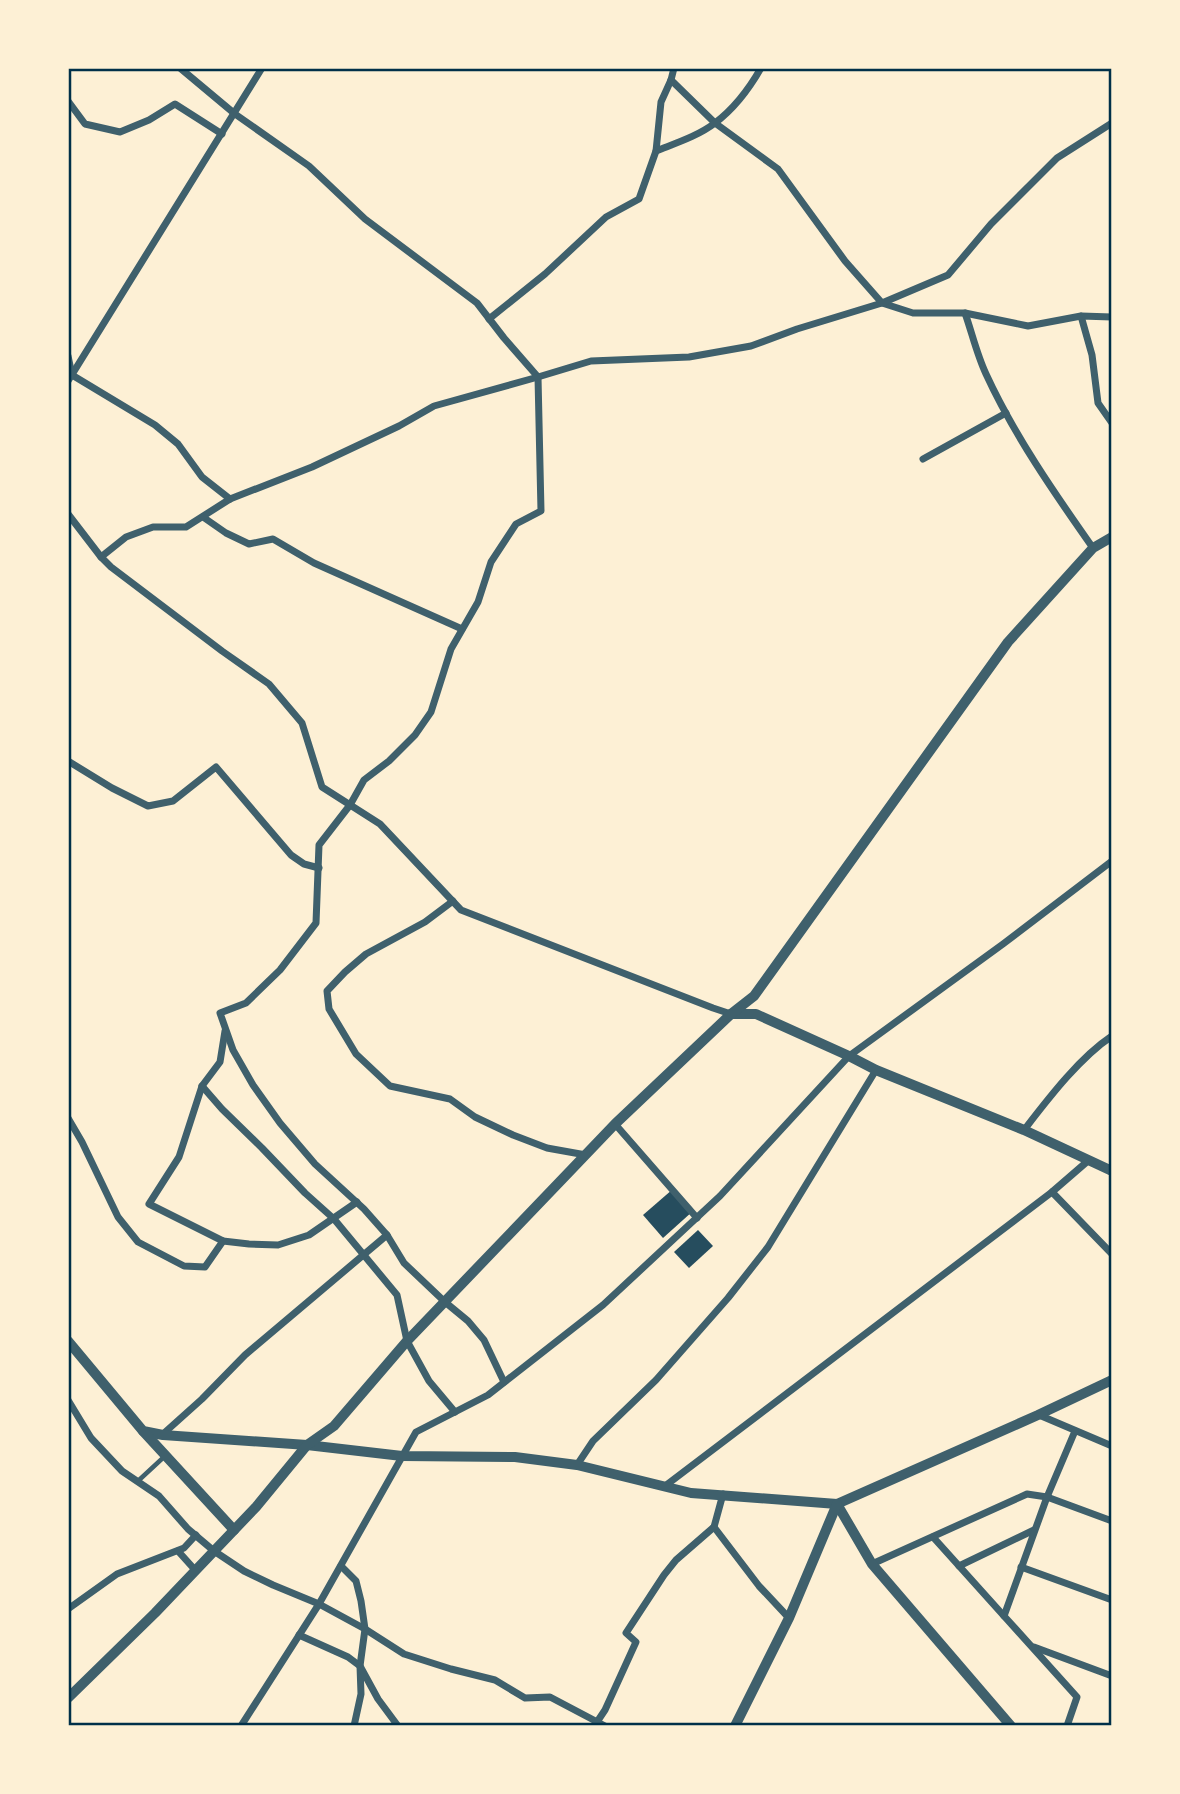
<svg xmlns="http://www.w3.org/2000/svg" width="1180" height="1794" font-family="'Source Sans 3',sans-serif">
<rect width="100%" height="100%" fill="#fdf0d5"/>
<g fill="#264d5e">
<polygon points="673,1189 693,1211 663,1238 643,1215"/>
<polygon points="698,1230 713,1246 689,1268 674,1252"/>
</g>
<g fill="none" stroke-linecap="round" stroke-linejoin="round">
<polyline stroke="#3f606c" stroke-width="4.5" points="138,1481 165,1456"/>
<g stroke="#3f606c" stroke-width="7">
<polyline points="180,68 235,114 309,166 365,219 477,303 504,338 538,377 541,511 516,524 491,562 478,602 451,649 431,712 415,735 389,761 364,780 350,805 319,845 316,923 280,970 246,1003 220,1013 233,1050 253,1085 280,1123 315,1164 364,1209 387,1235"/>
<polyline points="671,80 715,123 778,169 845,261 882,303 913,313 965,313 1028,326 1081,316 1112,317"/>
<polyline points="68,101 85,124 120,132 149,120 175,104 222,134"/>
<polyline points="656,151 661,102 671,80 674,68"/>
<path d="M965,313C972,333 977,355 986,374C1014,435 1055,494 1093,548"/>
<polyline points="1081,316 1092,355 1098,403 1112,423"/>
<path d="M489,319L545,274L606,217L639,199L656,151C676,143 698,136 715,123C735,108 749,89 761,68"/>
<polyline points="68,356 72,375 155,425 178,444 202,477 230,499"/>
<polyline points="68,381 262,68"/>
<polyline points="923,459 1006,413"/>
<polyline points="68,514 101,557 111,567 222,651 269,684 302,723 322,787 380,824 461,910 713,1008 731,1014"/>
<polyline points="203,517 226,533 249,544 273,539 314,563 462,629"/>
<polyline points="101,557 126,537 153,527 186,527 230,499 312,467 399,426 434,406 538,377 591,361 689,357 751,346 797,329 882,303 948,275 991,224 1057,158 1112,123"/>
<polyline points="68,761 112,788 148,806 173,801 216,767 291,855 304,864 319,868"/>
<polyline points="453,901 425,922 366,954 345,972 327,991 329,1009 356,1054 390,1086 450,1099 475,1117 513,1135 547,1148 586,1155"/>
<polyline points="225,1031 220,1062 202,1086 179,1157 149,1204 223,1241 249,1244 278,1245 309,1235 357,1202"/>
<polyline points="202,1086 222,1109 262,1148 305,1193 334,1219 397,1295 407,1341 429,1381 455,1412"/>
<polyline points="68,1118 82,1142 118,1217 138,1242 184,1266 205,1267 223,1241"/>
<polyline points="615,1124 697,1218"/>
<path d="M1024,1130C1048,1099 1079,1058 1112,1036"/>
<polyline points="1052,1192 1112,1254"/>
<polyline points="68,1400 91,1438 122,1471 159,1496 188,1529 214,1551 244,1571 273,1585 319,1604 365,1629 404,1654 451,1669 495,1680 525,1698 550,1697 605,1726"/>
<polyline points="1039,1415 1112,1446"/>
<polyline points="163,1434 202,1399 245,1355 387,1235 404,1263 445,1302 468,1321 484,1340 504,1382"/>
<polyline points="577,1465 593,1441 656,1380 728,1298 768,1247 876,1070"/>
<polyline points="665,1486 1052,1192 1089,1160"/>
<polyline points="714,1527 759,1586 789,1618"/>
<polyline points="933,1537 1004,1616"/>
<polyline points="178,1551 196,1571"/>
<polyline points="872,1564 1027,1494 1047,1497 1112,1521"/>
<polyline points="341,1566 356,1581 361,1601 365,1629 360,1666 361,1694 354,1726"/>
<polyline points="959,1566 1034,1530"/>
<polyline points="1021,1567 1112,1600"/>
<polyline points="68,1609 117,1574 184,1548 196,1535"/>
<polyline points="299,1635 348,1657 360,1666 378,1699 398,1726"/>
<polyline points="1034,1647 1112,1676"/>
<polyline points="595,1725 605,1710 636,1642 626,1633 664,1575 676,1560 714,1527 723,1494"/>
<polyline points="241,1726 319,1604 416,1432 488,1395 603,1305 720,1196 849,1056 1003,944 1112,861"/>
<polyline points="1067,1726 1077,1697 1004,1616 1047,1497 1075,1431"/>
</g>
<g stroke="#3f606c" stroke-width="10">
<polyline points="731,1014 756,1014 849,1056 876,1070 1024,1130 1112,1171"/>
<polyline points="68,1341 143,1431 163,1435 307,1445 402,1456 515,1457 577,1465 691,1493 837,1504 1038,1415 1112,1380"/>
<polyline points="143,1431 234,1530"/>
<polyline points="837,1504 872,1564 1011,1726"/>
<polyline points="68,1698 155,1613 256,1507 307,1445 334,1426 407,1341 571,1170 615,1124 731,1014 754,996 1008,642 1093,548 1112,537"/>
<polyline points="735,1726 789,1618 837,1504"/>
</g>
</g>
<rect width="1180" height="1794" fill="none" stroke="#fdf0d5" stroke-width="140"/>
<rect x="70" y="70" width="1040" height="1654" fill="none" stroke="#003049" stroke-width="2.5"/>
</svg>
